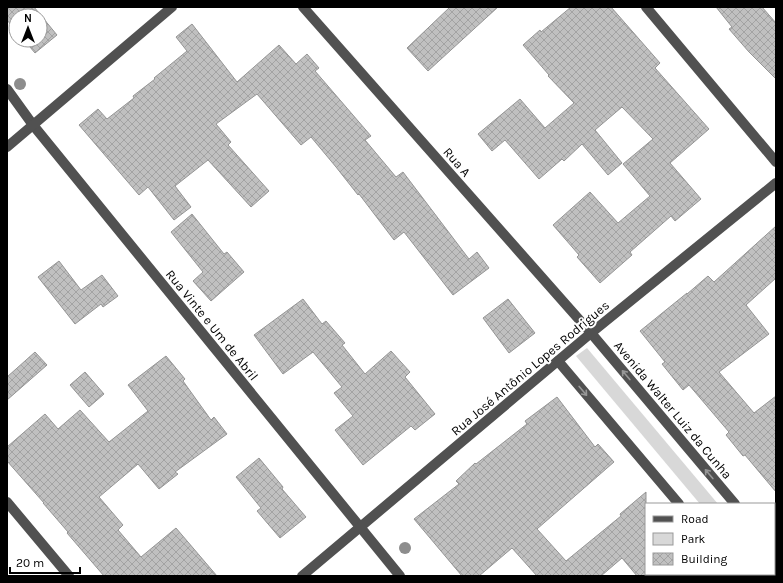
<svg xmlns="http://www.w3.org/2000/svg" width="783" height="583" font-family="Karla,sans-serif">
<defs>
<pattern id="building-cross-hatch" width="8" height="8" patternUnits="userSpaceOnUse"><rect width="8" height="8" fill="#c0c0c0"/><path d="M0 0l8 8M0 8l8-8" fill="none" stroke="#a3a3a3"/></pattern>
</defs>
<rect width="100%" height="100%" fill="#fff"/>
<polygon fill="#d8d8d8" points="587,348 718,504 700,504 576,356"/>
<g fill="url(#building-cross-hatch)" stroke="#959595">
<polygon points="7,7 34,7 57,35 35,53 24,40 40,40 40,16 16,16 16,31 7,20"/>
<polygon points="450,7 498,7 428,71 407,48"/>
<polygon points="571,7 611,7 660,63 655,68 709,129 670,163 701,199 675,221 671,216 630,252 632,255 600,283 577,257 579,255 553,225 590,192 618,223 650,196 623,164 653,139 622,107 595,130 622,163 608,175 582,144 564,161 562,159 539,179 505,140 492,151 478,134 520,99 545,128 574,103 548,76 549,75 523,45 540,30 541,32"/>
<polygon points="716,7 762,7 776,23 776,79 749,52 729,29 732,27"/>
<polygon points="192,24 237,82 279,45 296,64 307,54 319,68 315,71 371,136 365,140 396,177 403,172 469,259 477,252 489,268 453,295 404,232 394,240 359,194 358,195 336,167 311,137 301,145 257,94 216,124 231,142 228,145 269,191 251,207 208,160 175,186 191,207 174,220 148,187 139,195 79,125 98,109 107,119 134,98 133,96 155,79 154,78 187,51 176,37"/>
<polygon points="192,214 224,254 227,252 244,272 211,301 193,281 203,272 171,232"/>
<polygon points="776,226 776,278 746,305 769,334 719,372 754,413 776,396 776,492 745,455 743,456 726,435 729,432 689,385 683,390 662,364 665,362 640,331 687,293 687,294 708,276 714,282"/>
<polygon points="59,261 81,290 102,275 118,296 103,307 101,304 75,324 38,277"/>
<polygon points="303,299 322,324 326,321 345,343 342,345 365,374 391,351 410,372 405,377 435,414 415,430 411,426 363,465 335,430 353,416 334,393 342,387 313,352 283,374 254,335"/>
<polygon points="508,299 535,333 509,353 483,318"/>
<polygon points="35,352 47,365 7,400 7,377"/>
<polygon points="166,356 185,379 183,381 211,420 214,417 227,434 175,472 178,474 159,489 138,464 99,497 123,525 118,530 141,557 176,528 217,576 104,576 67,533 68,532 43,503 44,503 7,461 7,447 45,414 58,429 80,410 109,442 148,411 128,385"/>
<polygon points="85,372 104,394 89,407 70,385"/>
<polygon points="557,397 595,447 598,444 614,462 537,529 566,561 621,516 620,514 646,492 646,576 637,576 622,558 601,576 537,576 512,548 479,576 462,576 414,519 459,484 456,481 475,463 476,464 527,424 525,421"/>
<polygon points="259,458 283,487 282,489 306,517 280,538 257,511 261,508 236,477"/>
</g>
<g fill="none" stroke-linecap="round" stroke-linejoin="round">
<g stroke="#515151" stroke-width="10">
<polyline points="303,7 591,333 735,504"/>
<polyline points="646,7 776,162"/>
<polyline points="7,89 33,125 400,576"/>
<polyline points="7,147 172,7"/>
<polyline points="558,361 679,504"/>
<polyline points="7,502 69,576"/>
<polyline points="774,551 776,553"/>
<polyline points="739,574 741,576"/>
<polyline points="302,576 591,333 776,183"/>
</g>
</g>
<g fill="#8d8d8d">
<circle cx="20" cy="84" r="6"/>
<circle cx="405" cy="548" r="6"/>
</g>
<defs><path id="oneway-shaft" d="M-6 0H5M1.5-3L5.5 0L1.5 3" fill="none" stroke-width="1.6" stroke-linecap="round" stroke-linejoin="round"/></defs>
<g stroke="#979797">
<use href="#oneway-shaft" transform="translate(626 375) rotate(-130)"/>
<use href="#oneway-shaft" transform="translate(583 391) rotate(50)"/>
<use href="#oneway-shaft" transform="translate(709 474) rotate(-130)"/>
</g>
<g text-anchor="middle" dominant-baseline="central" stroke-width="4" stroke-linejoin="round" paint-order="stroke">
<g font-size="13" fill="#000" stroke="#fff">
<text transform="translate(457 162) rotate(49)">Rua A</text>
<text transform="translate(212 325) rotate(51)">Rua Vinte e Um de Abril</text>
<text transform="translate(530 368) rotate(-40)">Rua José Antônio Lopes Rodrigues</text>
<text transform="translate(673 410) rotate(50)">Avenida Walter Luiz da Cunha</text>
</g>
</g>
<rect width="783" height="583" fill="none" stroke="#000000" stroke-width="16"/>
<rect x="645" y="503" width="130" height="72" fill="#ffffff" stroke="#999999"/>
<rect x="653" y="516" width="20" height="6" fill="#515151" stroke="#999999"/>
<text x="681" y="523" font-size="12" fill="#000000">Road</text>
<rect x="653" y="533" width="20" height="12" fill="#d8d8d8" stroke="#999999"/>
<text x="681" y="543" font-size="12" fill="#000000">Park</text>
<rect x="653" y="553" width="20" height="12" fill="url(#building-cross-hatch)" stroke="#999999"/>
<text x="681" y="563" font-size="12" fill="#000000">Building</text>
<g transform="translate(28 28)"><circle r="19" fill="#ffffff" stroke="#999999"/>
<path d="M0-3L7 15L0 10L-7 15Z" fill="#000000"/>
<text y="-6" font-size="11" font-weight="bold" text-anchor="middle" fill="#000000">N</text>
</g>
<path d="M10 567v6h70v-6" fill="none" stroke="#000000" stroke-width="2"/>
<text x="16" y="567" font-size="12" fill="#000000" stroke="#ffffff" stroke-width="3" paint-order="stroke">20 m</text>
</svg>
